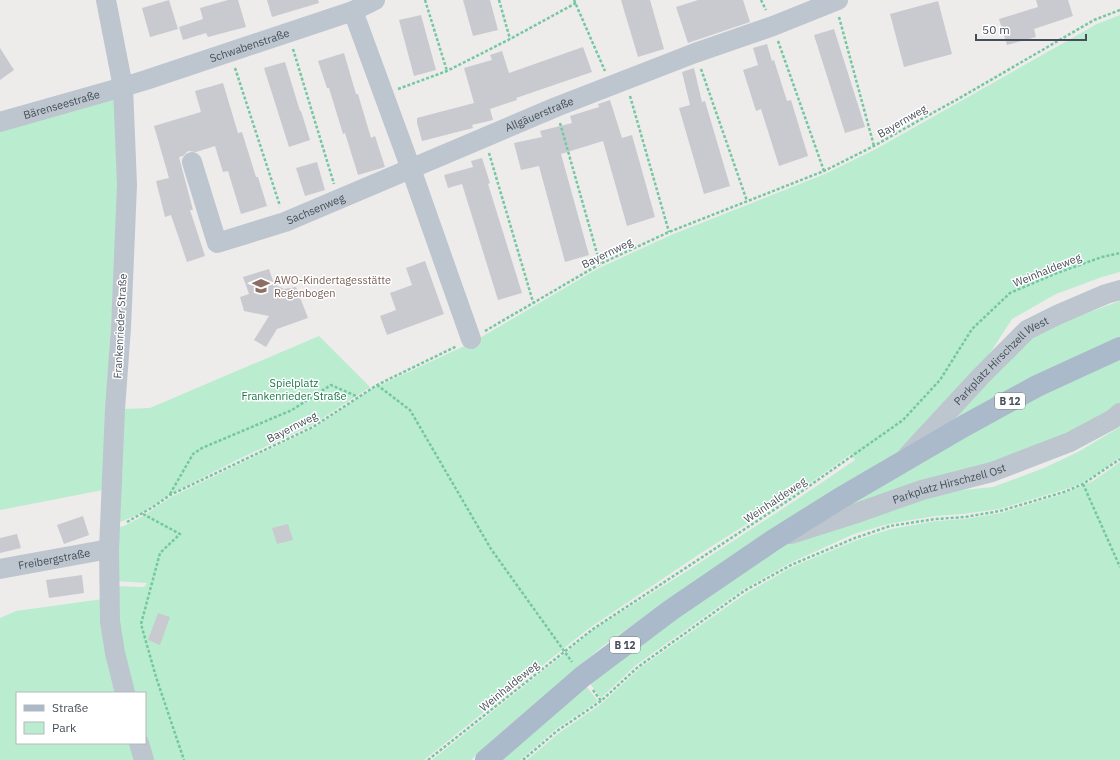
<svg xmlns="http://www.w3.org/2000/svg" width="1120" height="760" font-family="'IBM Plex Sans',sans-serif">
<rect width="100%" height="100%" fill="#eeebeb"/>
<g fill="#baeccf">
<polygon points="1120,15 1120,272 1102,277 1056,294 1012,319 978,372 902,453 666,602 604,645 491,741 471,760 432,760 568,651 593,630 687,571 796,500 855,460 851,454 793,495 701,553 588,629 424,760 150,760 145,743 145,693 130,693 120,653 116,586 144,587 147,583 115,581 119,527 124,526 143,516 171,497 314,428 372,389 473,342 597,269 671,235 825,174 876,149 1097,24"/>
<polygon points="117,91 120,185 111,326 103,490 0,510 0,126"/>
<polygon points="1120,301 1120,339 951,424 987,378 1031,336 1060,323"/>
<polygon points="319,336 370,387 312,425 239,459 170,494 141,513 123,521 119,522 124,409 150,408"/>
<polygon points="1120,354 1120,403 1110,412 1027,453 834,511 908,466"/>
<polygon points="1120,427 1120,457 1109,465 1082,483 1063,490 999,509 963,514 935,516 888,524 854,534 790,563 742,590 636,665 601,698 589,682 776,548 794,540 923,494 993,487 1044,468 1078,452"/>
<polygon points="1120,462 1120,760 527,760 559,733 601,704 640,668 745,594 792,567 857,540 891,529 936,521 965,519 1001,513 1063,494 1093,481"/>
<polygon points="103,599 120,693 17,693 17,743 134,743 139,760 0,760 0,618 16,611"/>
<polygon points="585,685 598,701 556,729 520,760 498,760"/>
</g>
<g fill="#c8cad0">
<polygon points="169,0 178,29 150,37 142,8"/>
<polygon points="228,0 238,0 246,27 208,37 206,33 183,40 179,27 203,19 200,8"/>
<polygon points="267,0 318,0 319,3 272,17"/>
<polygon points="463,0 490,0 498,30 473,36"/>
<polygon points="621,0 650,0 664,49 638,57"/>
<polygon points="698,0 743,0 750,22 688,43 676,7"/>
<polygon points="1036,0 1068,0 1073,16 1034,29 1036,37 1007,45 999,19 1038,7"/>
<polygon points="938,1 952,54 904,67 890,14"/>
<polygon points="421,15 436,70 414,76 399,20"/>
<polygon points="834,29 865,127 845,133 814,35"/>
<polygon points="767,44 772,61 774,60 787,101 791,100 808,156 779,166 761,109 756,111 743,70 758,65 753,48"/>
<polygon points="583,47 592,72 516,98 517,100 490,109 493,120 472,125 473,128 422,141 417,123 417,118 474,103 464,68 492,60 490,55 502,51 509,73"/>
<polygon points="0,48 14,70 0,80"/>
<polygon points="344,53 356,94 358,94 371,138 375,136 385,167 358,175 345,133 343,134 329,88 327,88 318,61"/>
<polygon points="285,62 300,111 301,111 310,140 289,147 264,68"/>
<polygon points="694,68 702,102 705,101 730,186 704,194 679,108 690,105 682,72"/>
<polygon points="223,83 238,133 242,132 256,177 258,177 267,206 241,214 228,171 223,172 215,146 196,152 188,151 183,156 179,157 193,210 190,210 205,256 187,262 171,215 165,217 156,181 169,178 154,126 201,112 195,91"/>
<polygon points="610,100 622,138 632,135 655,217 627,226 603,141 561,154 589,255 565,262 539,166 521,170 514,143 542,137 540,131 572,123 570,116 599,107 598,104"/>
<polygon points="482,158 490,183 488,184 522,293 498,300 462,184 448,188 444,175 473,167 471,161"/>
<polygon points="317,162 325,190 305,196 296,168"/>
<polygon points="425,261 444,314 387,335 380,316 396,310 390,293 412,285 406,268"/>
<polygon points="269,269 274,284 284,289 296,287 308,318 277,329 266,347 254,340 269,316 244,311 240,297 249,294 243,277"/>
<polygon points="83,516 89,535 64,544 57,525"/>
<polygon points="288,524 293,540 277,544 272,528"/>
<polygon points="17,534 21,548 0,553 0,538"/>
<polygon points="82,575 84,593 49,598 46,580"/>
<polygon points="158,613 170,617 160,645 148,640"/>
</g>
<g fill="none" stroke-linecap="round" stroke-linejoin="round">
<g stroke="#73c8a1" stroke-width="2.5" stroke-dasharray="3 2" stroke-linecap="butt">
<polyline points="425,0 447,71"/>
<polyline points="499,0 510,39"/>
<polyline points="574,0 605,71"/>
<polyline points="761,0 766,10"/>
<polyline points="839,17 874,146"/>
<polyline points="778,41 824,171"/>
<polyline points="293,49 334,184"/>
<polyline points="235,68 280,206"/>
<polyline points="701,69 747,201"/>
<polyline points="398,89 447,71 510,39 576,3"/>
<polyline points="630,96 669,232"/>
<polyline points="560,123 600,264"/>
<polyline points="489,153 533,302"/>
<polyline points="485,331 600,264 669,232 824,171 874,146 918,121 958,99 1094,20 1120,10"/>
<polyline points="377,385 410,410 491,549 572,662"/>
<polyline points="1083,484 1120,567"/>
<polyline points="170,494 193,454 202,448 292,410 331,385 358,397"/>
<polyline points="143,514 180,534 160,553 141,624 156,677 184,760"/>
<polyline points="127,522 153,507 170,495 313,427 377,385 457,346"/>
<polyline points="593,690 601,701"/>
<polyline points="428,760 593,629 795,496 903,420 940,380 972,329 1010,293 1057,273 1102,257 1120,253"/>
<polyline points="523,760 557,731 601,701 638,667 744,591 791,565 855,538 890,526 936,519 965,517 1000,511 1064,492 1083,484 1120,459"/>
</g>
<g stroke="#bdc5ce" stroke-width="20">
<polyline points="106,0 123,87 127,185 121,328 115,409 109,549 110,621 115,653 125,693"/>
<polyline points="353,11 411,169 471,339"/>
<path id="s1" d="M0,122L123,87L146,80L353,11L375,0"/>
<path id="s2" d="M192,162L217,243L285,222L556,107L695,53L773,26L838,0"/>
<path id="s3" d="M908,455L982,375L1027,330L1057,315L1106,294L1120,290"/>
<path id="s4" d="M791,534L854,514L922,490L992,472L1070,442L1113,419L1120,413"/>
<path id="s5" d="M0,569L109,549"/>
<polyline points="139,743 144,760"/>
</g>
<polyline stroke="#abbaca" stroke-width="22" points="486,760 582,677 671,610 772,541 839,499 964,426 1037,386 1120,348"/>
</g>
<defs>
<g id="school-bare" transform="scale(1.38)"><path d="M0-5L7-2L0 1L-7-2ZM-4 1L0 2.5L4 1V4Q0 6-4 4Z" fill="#8d6e63" stroke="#fff" stroke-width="2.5" paint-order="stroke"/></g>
</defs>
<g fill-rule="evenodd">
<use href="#school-bare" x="261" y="286"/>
</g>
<g text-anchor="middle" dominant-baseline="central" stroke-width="3" stroke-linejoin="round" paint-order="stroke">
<g fill="#fff" stroke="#7d838a" stroke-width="1">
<rect x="995" y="393" width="30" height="16" rx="3"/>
<rect x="610" y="637" width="30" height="16" rx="3"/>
</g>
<g font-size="10" font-weight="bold" fill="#454e58">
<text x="1010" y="401">B 12</text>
<text x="625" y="645">B 12</text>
</g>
<g font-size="11" fill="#454e58" stroke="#fff">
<text stroke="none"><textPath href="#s1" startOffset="261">Schwabenstraße</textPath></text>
<text stroke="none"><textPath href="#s1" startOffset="64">Bärenseestraße</textPath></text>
<text stroke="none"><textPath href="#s2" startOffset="432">Allgäuerstraße</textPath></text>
<text transform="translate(902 121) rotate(-30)">Bayernweg</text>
<text stroke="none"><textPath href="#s2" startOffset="189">Sachsenweg</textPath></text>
<text transform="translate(607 253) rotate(-26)">Bayernweg</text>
<text transform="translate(1047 270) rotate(-22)">Weinhaldeweg</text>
<text transform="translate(120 326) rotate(-87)">Frankenrieder Straße</text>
<text stroke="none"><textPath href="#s3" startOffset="133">Parkplatz Hirschzell West</textPath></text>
<text transform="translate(292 427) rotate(-27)">Bayernweg</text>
<text stroke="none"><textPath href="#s4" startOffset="166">Parkplatz Hirschzell Ost</textPath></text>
<text transform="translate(775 500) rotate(-34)">Weinhaldeweg</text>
<text stroke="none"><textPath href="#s5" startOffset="55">Freibergstraße</textPath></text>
<text transform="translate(509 686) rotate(-39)">Weinhaldeweg</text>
</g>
<g font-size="11" fill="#785e54" stroke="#fff" text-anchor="start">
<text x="274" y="280">AWO-Kindertagesstätte<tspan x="274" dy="13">Regenbogen</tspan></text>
</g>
<g font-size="11" fill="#19754a" stroke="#fff">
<text x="294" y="383">Spielplatz<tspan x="294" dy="13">Frankenrieder Straße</tspan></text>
</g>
</g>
<rect x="16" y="692" width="130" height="52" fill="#ffffff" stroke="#b5b8bc"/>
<rect x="24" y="705" width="20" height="6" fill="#abbaca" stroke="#b5b8bc"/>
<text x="52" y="712" font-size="12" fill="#454e58">Straße</text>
<rect x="24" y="722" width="20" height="12" fill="#baeccf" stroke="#b5b8bc"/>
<text x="52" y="732" font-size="12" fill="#454e58">Park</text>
<path d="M976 34v6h110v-6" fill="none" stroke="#454e58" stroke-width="2"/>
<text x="982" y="34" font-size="12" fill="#454e58" stroke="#ffffff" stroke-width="3" paint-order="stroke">50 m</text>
</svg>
